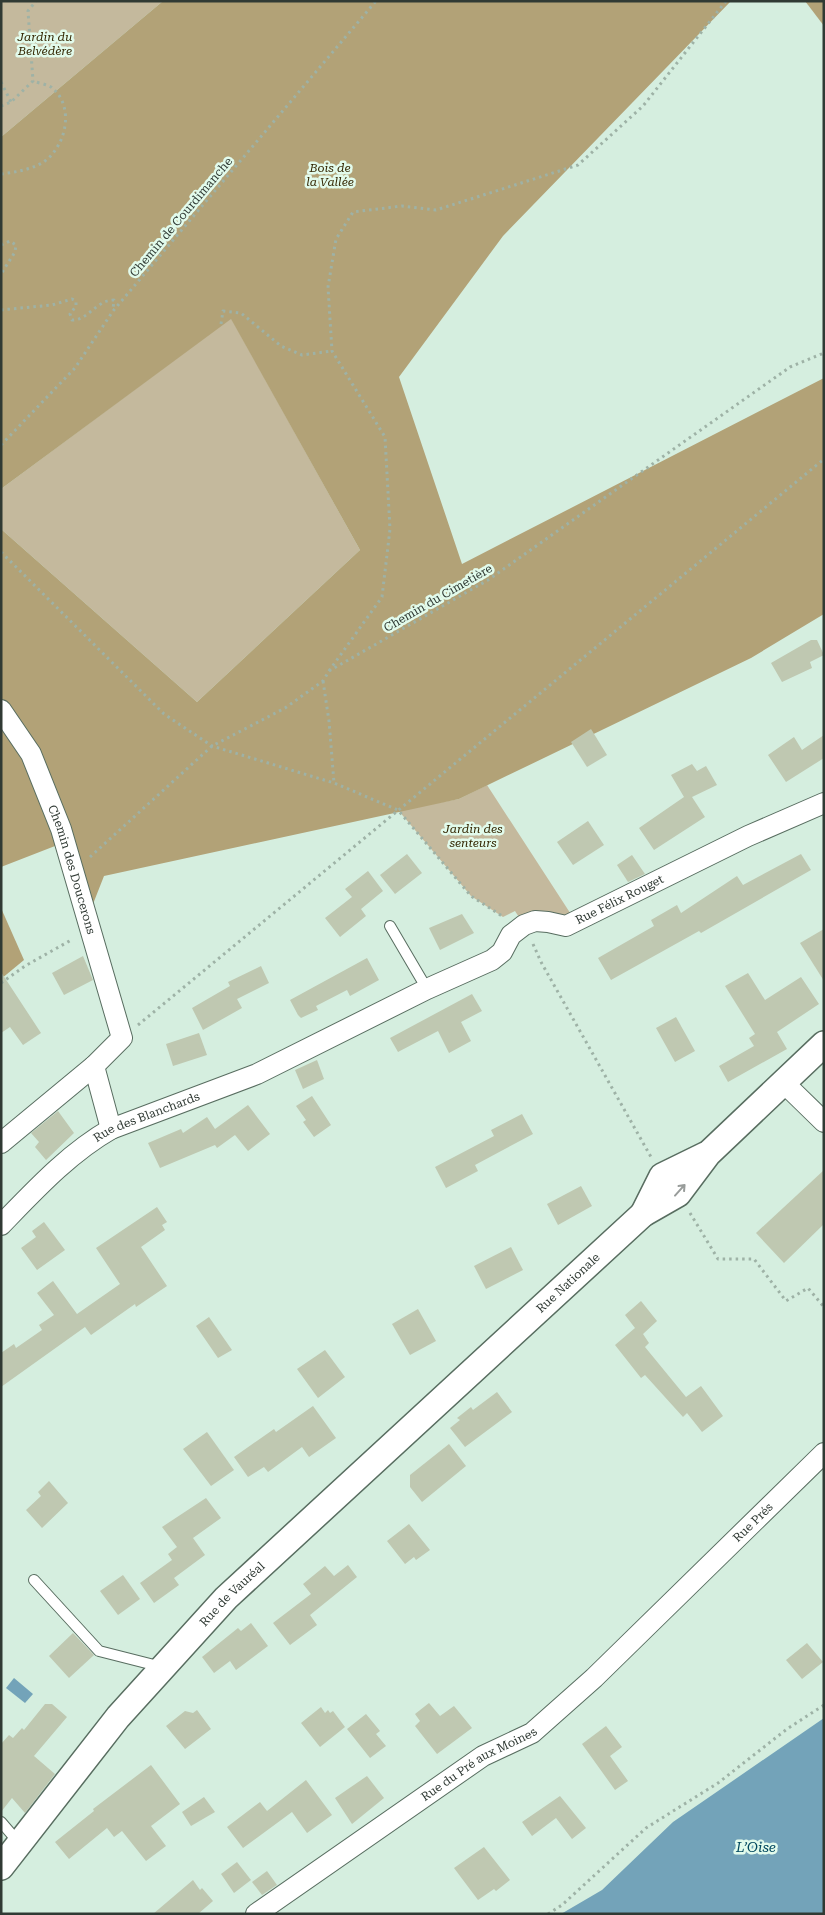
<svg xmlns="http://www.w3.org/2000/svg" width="825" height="1915" font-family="'Roboto Serif',serif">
<rect width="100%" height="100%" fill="#d5eedf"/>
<g fill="#c4b99d">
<polygon points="1,1 163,1 1,137"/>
<polygon points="231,318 360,550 197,702 1,529 1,489"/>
<polygon points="487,785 576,922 524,925 515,911 503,917 471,896 398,810 459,799"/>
</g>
<g fill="#b2a277">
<polygon points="163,1 731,1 503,236 399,377 462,564 824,378 824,614 751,658 459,799 104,876 82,932 55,846 1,867 1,529 197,702 360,550 231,319 1,489 1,137"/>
<polygon points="805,1 824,1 824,26"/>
<polygon points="1,908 24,960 1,979"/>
</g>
<g fill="#73a3b9">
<polygon points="14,1678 33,1694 25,1703 6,1688"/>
<polygon points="824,1718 824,1914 561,1914 602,1890 673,1822"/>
</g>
<g fill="#bfc8b1">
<polygon points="811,640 817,640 824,655 810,662 812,668 782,682 771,663"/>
<polygon points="591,729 607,755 587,767 571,742"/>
<polygon points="824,735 824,758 786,782 768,755 794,737 802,750"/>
<polygon points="692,764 697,771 706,766 717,785 692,797 705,817 654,850 639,828 684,797 671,775"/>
<polygon points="588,821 604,845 573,865 557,842"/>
<polygon points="407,854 422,873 395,894 380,875"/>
<polygon points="801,854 811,870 701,933 699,931 611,980 598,958 654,926 651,920 677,905 681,913 737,876 743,885"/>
<polygon points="632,855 645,874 628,882 617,865"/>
<polygon points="368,871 383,891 361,909 366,916 340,937 325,918 352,897 345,889"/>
<polygon points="462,914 474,933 440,950 429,928"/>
<polygon points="824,929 824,981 800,943"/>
<polygon points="83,956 93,980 64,995 52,973"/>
<polygon points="367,958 379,980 350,996 347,990 316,1006 318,1010 301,1018 298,1015 290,1000"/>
<polygon points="261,966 269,983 237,999 242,1008 203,1030 192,1008 230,986 228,982"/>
<polygon points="1,972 41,1033 23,1045 10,1027 1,1033"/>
<polygon points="748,973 765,1000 801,977 819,1004 777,1032 787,1049 728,1082 719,1066 754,1046 749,1038 755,1034 725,986"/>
<polygon points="472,994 482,1011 461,1022 471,1041 449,1053 438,1031 398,1052 390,1038"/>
<polygon points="676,1017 695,1051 675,1062 656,1028"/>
<polygon points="199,1033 207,1055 173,1066 166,1044"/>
<polygon points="317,1060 324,1079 303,1089 295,1070"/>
<polygon points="312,1096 331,1125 314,1137 303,1122 306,1120 296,1106"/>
<polygon points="248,1105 270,1134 248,1151 235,1135 217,1148 215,1145 160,1168 148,1143 181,1129 183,1133 207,1117 215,1129"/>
<polygon points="58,1111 74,1133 46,1160 35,1147 39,1142 31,1133"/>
<polygon points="522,1114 533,1134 475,1165 478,1171 446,1188 435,1167 494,1136 491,1130"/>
<polygon points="824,1170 824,1224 784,1263 756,1233"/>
<polygon points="581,1186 592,1206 558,1225 547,1204"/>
<polygon points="157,1207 167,1222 162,1225 165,1230 141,1247 167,1286 136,1307 135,1304 91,1335 85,1327 1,1387 1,1353 14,1344 16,1348 42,1330 39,1325 54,1315 37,1293 53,1281 77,1314 120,1284 96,1248"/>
<polygon points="44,1222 65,1250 37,1270 21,1248 36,1237 32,1231"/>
<polygon points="511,1247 523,1270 486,1289 474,1266"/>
<polygon points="641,1301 657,1321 643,1334 649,1343 645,1347 686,1397 701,1386 723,1416 702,1432 687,1413 683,1417 645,1375 641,1378 615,1345 635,1328 625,1315"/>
<polygon points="418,1309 436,1341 410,1355 392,1324"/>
<polygon points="209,1317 232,1350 218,1358 196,1326"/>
<polygon points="325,1350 345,1377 318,1398 297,1369"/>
<polygon points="497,1392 512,1412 465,1447 450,1428 460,1420 457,1418 471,1407 473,1410"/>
<polygon points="313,1406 336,1438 309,1457 302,1447 268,1472 264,1467 248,1477 234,1457 274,1429 276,1432"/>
<polygon points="207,1432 234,1470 211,1486 183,1449"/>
<polygon points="449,1444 466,1466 422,1502 410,1487 410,1475"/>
<polygon points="49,1481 68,1503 42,1528 26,1510 41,1496 38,1492"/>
<polygon points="206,1498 221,1518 193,1538 205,1555 174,1578 179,1585 154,1603 140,1583 172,1560 168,1554 177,1547 162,1527"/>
<polygon points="409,1524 430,1550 416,1560 414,1557 405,1564 387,1541"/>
<polygon points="348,1565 357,1577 310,1615 317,1625 290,1645 273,1623 311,1594 303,1584 325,1566 334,1576"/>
<polygon points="123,1575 140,1599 118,1615 100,1591"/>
<polygon points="251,1623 268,1646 236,1670 230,1661 214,1673 202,1657 238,1628 241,1631"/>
<polygon points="73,1633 94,1655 69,1678 49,1656"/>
<polygon points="807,1643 823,1662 802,1679 786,1660"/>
<polygon points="429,1703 440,1716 454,1706 472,1728 437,1754 415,1726 420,1721 415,1714"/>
<polygon points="45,1704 52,1704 67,1717 34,1756 55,1774 25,1813 12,1798 1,1812 1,1744 9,1735 13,1738 22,1728 24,1730"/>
<polygon points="321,1707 325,1713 328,1710 330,1713 333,1711 345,1727 320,1747 301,1723"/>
<polygon points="197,1710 211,1729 185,1749 166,1726 185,1711 193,1713"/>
<polygon points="366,1714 380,1731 376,1734 386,1746 370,1758 347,1729"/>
<polygon points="606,1726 622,1747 610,1756 628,1781 615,1790 582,1744"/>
<polygon points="151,1765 180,1804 151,1826 166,1846 146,1861 122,1831 114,1837 107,1828 69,1859 55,1842 94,1811 93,1809"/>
<polygon points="367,1776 384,1798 352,1824 335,1798"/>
<polygon points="306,1780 332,1815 307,1833 292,1812 243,1848 227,1827 260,1802 267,1811"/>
<polygon points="560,1796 586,1828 572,1839 556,1818 532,1836 522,1822"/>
<polygon points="204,1797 215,1812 191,1826 182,1812"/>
<polygon points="484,1847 510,1880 496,1891 494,1889 478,1900 454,1868"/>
<polygon points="237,1862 251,1880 234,1893 221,1874"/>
<polygon points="267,1871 277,1885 262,1895 252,1882"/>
<polygon points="193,1880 200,1890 202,1888 213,1901 198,1914 153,1914"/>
</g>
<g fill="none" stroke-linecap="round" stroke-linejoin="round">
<g stroke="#586d60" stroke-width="12">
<g id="service">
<polyline points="390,926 427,989"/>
<polyline points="34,1580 99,1651 162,1667"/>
<polyline points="1,1822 19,1843"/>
</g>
</g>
<g stroke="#586d60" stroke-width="22">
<g id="minor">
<path id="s1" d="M1,710L31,754L61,829L122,1038L94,1066L1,1143"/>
<polyline points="94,1066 111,1129"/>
<polyline points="783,1082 824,1122"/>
<path id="s2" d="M1,1225C35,1190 69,1153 111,1129L257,1074L427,989L492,960L502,952L511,935L524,925L535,921L548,922L566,926L748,836L824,803"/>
<path id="s3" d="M256,1914L483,1756L532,1733L594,1678L824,1453"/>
</g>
</g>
<g stroke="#586d60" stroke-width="28">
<g id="tertiary">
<polyline points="643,1214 662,1176 705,1155"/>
<path id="s4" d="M1,1867L118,1717L226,1598L643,1214L678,1194L708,1154L824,1044"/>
</g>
</g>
<g stroke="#9eb2a6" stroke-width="3" stroke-dasharray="2.5 4" stroke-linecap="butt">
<polyline points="1,82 11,102"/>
<polyline points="1,106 11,102 33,81 28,11 36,1"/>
<path d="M1,174C16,172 29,170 42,163C66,148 76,106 51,87C46,84 38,83 33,81"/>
<polyline points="1,245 10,241 16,245 15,252 1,274"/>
<path d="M1,310L52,305L72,299L76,301V306L70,314L72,320C89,320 96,300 114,300L113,309"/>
<polyline points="221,324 223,311 241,313 281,346 302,355 332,351"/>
<polyline points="1,445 75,368 113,311 376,1"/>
<polyline points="1,552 164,714 212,746 334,783 398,810 471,896 502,916"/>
<polyline points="329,671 382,597 390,529 385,437 332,351 328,287 336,239 353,212 402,206 436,210 578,165 643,106 726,1"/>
<polyline points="323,681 329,721 334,783"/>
<polyline points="90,857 212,746 285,708 323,681 329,671 488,580 790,367 824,353"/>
<polyline points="533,944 541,962 651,1157"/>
<polyline points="1,983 25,966 73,939"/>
<polyline points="138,1025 824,459"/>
<polyline points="690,1213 718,1259 754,1259 786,1301 808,1288 824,1307"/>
<polyline points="548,1914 562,1905 646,1828 718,1783 787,1729 824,1705"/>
</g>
<use href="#service" stroke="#fff" stroke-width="10"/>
<use href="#minor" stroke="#fff" stroke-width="20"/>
<use href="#tertiary" stroke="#fff" stroke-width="25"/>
</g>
<defs><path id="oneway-shaft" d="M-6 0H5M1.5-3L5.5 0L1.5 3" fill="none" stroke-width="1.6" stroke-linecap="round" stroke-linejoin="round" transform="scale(1.25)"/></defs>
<use stroke="#989c9a" href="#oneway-shaft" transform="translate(680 1190) rotate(-48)"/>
<g text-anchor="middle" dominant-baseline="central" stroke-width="5" stroke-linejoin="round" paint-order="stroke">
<g font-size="12" font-style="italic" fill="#342703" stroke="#e2fbec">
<text x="45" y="37">Jardin du<tspan x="45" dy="14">Belvédère</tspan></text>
<text x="330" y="168">Bois de<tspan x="330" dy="14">la Vallée</tspan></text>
<text x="473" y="829">Jardin des<tspan x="473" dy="14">senteurs</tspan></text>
</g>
<g font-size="12" fill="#303a34" stroke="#e2fbec">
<text transform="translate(181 217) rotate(-50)">Chemin de Courdimanche</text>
<text transform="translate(438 598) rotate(-30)">Chemin du Cimetière</text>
<text stroke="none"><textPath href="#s1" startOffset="176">Chemin des Doucerons</textPath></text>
<text stroke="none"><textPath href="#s2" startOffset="715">Rue Félix Rouget</textPath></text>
<text stroke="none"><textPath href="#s2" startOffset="184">Rue des Blanchards</textPath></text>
<text stroke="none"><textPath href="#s4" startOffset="816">Rue Nationale</textPath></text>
<text stroke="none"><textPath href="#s3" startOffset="636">Rue Prés</textPath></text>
<text stroke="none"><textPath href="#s4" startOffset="358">Rue de Vauréal</textPath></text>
<text stroke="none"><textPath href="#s3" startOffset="269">Rue du Pré aux Moines</textPath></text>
</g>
<g font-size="14" font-style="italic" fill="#00475e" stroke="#e2fbec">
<text x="756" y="1847">L’Oise</text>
</g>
</g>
<rect width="825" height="1915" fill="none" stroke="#303a34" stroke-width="5"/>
</svg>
